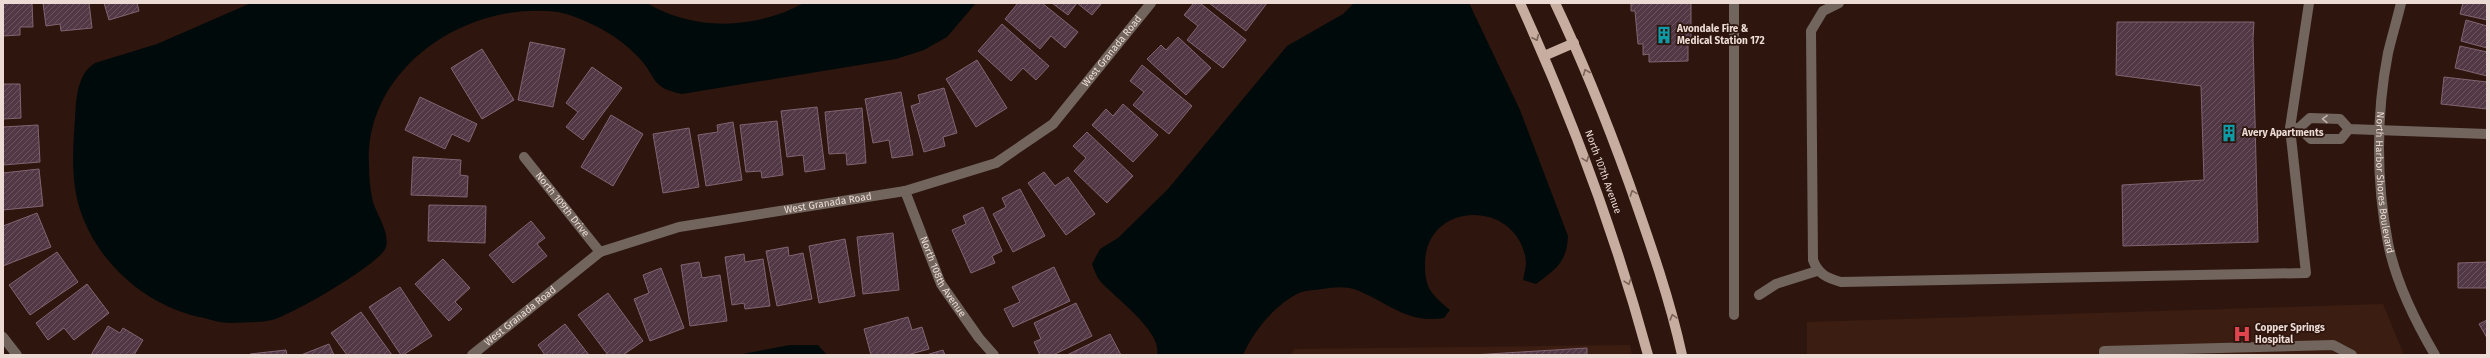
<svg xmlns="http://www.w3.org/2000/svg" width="2490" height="358" font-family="'Fira Sans',sans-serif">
<defs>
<pattern id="building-hatch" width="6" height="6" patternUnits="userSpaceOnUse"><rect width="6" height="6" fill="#523845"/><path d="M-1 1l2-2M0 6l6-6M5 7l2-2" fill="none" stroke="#6b545f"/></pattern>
</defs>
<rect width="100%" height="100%" fill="#2e160e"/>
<g fill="#3b1d12">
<polygon points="2383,304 2404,355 1807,355 1807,322"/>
<polygon points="1630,345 1632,355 1290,355 1295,349"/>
</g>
<g fill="#000a0b">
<path d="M251,3H647C695,32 756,29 804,3H976L947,37L924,50L896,59L682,94C650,87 658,79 640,59C621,37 586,18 558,12C466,0 364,69 369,165C369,177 370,190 373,202C377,215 390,233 386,247C382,263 290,316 272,320C259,323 243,322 230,323C221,323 212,320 204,318C146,307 94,261 78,203C71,176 73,147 75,119C76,99 77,74 95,63L157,44Z"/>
<path d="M1354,3H1469L1520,110L1568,236C1567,262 1556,269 1536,284L1523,280C1524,274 1526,267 1526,262C1520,201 1429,198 1425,261C1425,270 1425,279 1429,288C1433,296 1443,304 1450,310L1444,318C1408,324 1390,304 1359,291C1348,286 1335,287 1323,289C1316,290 1306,290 1299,293C1275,305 1254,330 1243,355H1157C1163,332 1114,297 1100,281C1096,276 1094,269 1092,264L1100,249L1118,238L1168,189L1287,46L1343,14Z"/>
<polygon points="790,345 818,345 827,355 737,355"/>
</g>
<g fill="url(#building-hatch)" stroke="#806472">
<polygon points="3,3 32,3 33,27 20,27 20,35 3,36"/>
<polygon points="43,3 89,3 92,28 61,31 60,24 46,26"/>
<polygon points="104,3 137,3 139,11 109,20"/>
<polygon points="1018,3 1042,3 1078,32 1065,48 1051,36 1040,49 1005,19"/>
<polygon points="1052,3 1102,3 1092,15 1077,3 1068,15"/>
<polygon points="1194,3 1200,3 1246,40 1223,68 1187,40 1198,26 1184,15"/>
<polygon points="1209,3 1267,3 1246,31"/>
<polygon points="1631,3 1691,3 1691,43 1688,44 1688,61 1649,62 1649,54 1643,55 1643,44 1638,44 1635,11 1631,11"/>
<polygon points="2463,3 2487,3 2487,20 2460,14"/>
<polygon points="2466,20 2487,26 2487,48 2461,41"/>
<polygon points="2117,22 2254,22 2253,39 2258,242 2123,246 2122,185 2204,180 2201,86 2116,75"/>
<polygon points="1002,24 1049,66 1036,80 1023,68 1011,81 978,51"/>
<polygon points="1178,37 1211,68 1186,95 1147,59 1161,45 1166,50"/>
<polygon points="530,42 565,49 553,107 518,100"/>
<polygon points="2460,46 2487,52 2487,76 2455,68"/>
<polygon points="482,49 514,100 482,119 451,68"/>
<polygon points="977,60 1007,108 976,127 946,79"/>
<polygon points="1142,65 1192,106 1169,134 1133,105 1144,92 1130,81"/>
<polygon points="592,67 622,88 583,140 566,127 578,112 566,103"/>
<polygon points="2444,77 2487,82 2487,109 2441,104"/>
<polygon points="3,84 20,84 21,118 3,119"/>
<polygon points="944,88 957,133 943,137 945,146 924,152 911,106 920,103 918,95"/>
<polygon points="901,92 913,155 892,158 889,140 873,143 865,99"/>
<polygon points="420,97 477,124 469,142 452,134 445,149 405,130"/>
<polygon points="1123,104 1158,135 1133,162 1092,125 1106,109 1113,116"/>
<polygon points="817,107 825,169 805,172 803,155 787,157 781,111"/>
<polygon points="862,108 866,163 847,165 846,153 829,154 825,112"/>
<polygon points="611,115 643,134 613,186 581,167"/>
<polygon points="777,121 783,175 762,178 761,171 746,172 740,125"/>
<polygon points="733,122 742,180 706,186 698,135 718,132 717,125"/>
<polygon points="38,125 40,162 3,165 3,127"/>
<polygon points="689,128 699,187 663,193 653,134"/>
<polygon points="1087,132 1133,176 1107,203 1074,171 1086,158 1073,146"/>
<polygon points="413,157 461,160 460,175 468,176 467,197 411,195"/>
<polygon points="39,169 43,206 3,210 3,173"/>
<polygon points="1044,172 1055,186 1068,177 1095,214 1066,235 1028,183"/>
<polygon points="1020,189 1045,236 1013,252 993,214 1006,207 1002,198"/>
<polygon points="429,205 486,206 485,243 428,241"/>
<polygon points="983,207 1002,251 992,256 995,263 971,273 952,230 966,224 963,216"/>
<polygon points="37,213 51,247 3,266 3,226"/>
<polygon points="531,221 545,238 537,244 547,256 513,283 489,255"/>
<polygon points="893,233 899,290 863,294 857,237"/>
<polygon points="845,239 855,296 819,303 809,246"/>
<polygon points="788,247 789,256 803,253 812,299 777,306 766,251"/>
<polygon points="57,252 78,282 30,315 9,285"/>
<polygon points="744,254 745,262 763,259 770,306 745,309 744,303 732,305 725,257"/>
<polygon points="443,259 470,288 455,302 462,309 449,321 415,284"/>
<polygon points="699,262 702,278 720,275 727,321 690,326 681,265"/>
<polygon points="2487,262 2487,288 2458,288 2458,263"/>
<polygon points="1054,267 1070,301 1013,327 1004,309 1020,302 1012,287"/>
<polygon points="661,268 684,328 650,341 634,299 649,293 643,275"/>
<polygon points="87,284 109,313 74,340 64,328 48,340 36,323"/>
<polygon points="400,287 432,336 403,355 401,355 369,307"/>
<polygon points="608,293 643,341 623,355 608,355 578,315"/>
<polygon points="1076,303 1092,336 1053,355 1040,355 1034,342 1041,339 1034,323"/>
<polygon points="361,312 392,355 347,355 331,333"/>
<polygon points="908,317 912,330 922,327 929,349 907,355 871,355 864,329"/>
<polygon points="2487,320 2487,338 2479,324"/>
<polygon points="565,324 589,355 545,355 538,345"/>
<polygon points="108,326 120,333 123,328 143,340 134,355 91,355"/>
<polygon points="1110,334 1121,355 1067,355"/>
<polygon points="329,344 334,355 301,355"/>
<polygon points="1587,348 1587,355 1472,355"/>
<polygon points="286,350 287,355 250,355 250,354"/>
<polygon points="943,350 945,355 926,355"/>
</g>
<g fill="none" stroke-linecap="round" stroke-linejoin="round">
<g stroke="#71655e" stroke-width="10">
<path d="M1839,3L1823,11L1811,31L1813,260C1818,274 1827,278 1841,282L2306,273L2290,128L2309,3"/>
<path id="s1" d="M2401,3C2397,20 2392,36 2388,53C2376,114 2376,182 2388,243C2396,283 2415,321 2435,355"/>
<polyline points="2290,128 2299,128 2310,118 2340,119 2349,129 2487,134"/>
<polyline points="2299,128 2311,139 2341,139 2349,129"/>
<path id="s2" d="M524,157L600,252"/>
<path id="s3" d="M905,191L941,284L979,338L994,355"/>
<polyline points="1759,295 1776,284 1817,271"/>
<polyline points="1734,315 1734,3"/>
<polyline points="3,337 17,355"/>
<path id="s4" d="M472,355L600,252L679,227L905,191L996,163L1053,124L1151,3"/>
<polyline points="2104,355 2104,351 2333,345 2352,355"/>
</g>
<g stroke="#c7ada0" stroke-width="10">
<path d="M1520,3C1572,117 1615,234 1648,355"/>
<path d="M1555,3C1583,62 1607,122 1629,183C1649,240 1669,296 1682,355"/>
<polyline points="1544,56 1574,43"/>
</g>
</g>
<defs><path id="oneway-chevron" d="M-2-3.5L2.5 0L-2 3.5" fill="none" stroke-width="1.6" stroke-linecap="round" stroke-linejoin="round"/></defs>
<g stroke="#7a6257">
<use href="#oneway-chevron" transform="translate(1536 38) rotate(65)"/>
<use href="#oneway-chevron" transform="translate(1586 72) rotate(-112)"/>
<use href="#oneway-chevron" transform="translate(1586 159) rotate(70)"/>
<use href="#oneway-chevron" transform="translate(1633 193) rotate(-110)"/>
<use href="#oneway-chevron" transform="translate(1628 282) rotate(72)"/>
<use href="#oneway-chevron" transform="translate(1673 317) rotate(-106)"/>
</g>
<use stroke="#c1b2ab" href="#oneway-chevron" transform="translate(2325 119) rotate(-179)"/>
<defs>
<g id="building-bare" transform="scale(1.38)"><path d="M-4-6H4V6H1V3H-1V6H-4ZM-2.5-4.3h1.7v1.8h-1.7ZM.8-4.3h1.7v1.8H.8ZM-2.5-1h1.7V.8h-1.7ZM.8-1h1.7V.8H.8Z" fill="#0f9aa8" stroke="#2e160e" stroke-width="2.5" paint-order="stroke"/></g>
<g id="hospital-bare" transform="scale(1.38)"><path d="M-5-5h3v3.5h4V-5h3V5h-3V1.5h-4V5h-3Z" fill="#e0444e" stroke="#2e160e" stroke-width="2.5" paint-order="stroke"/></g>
</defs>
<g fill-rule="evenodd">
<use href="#building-bare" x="1664" y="35"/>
<use href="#building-bare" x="2229" y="133"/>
<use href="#hospital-bare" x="2242" y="334"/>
</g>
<g text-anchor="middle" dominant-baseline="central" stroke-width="3.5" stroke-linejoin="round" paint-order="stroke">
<g font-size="10" font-weight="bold" fill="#ecdbd5" stroke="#2e160e" text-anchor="start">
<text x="1677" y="29">Avondale Fire &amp;<tspan x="1677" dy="12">Medical Station 172</tspan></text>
<text x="2242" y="133">Avery Apartments</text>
<text x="2255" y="328">Copper Springs<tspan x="2255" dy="12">Hospital</tspan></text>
</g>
<g font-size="10" fill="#ecdbd5" stroke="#2e160e">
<text stroke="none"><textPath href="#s4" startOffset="734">West Granada Road</textPath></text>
<text transform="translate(1603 172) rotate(70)">North 107th Avenue</text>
<text stroke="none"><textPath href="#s1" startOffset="182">North Harbor Shores Boulevard</textPath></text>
<text stroke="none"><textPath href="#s4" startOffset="398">West Granada Road</textPath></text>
<text stroke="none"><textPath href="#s2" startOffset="61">North 109th Drive</textPath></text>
<text stroke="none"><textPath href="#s3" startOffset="94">North 108th Avenue</textPath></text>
<text stroke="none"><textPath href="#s4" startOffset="62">West Granada Road</textPath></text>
</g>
</g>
<rect width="2490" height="358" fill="none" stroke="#ecdbd5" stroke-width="8"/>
</svg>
